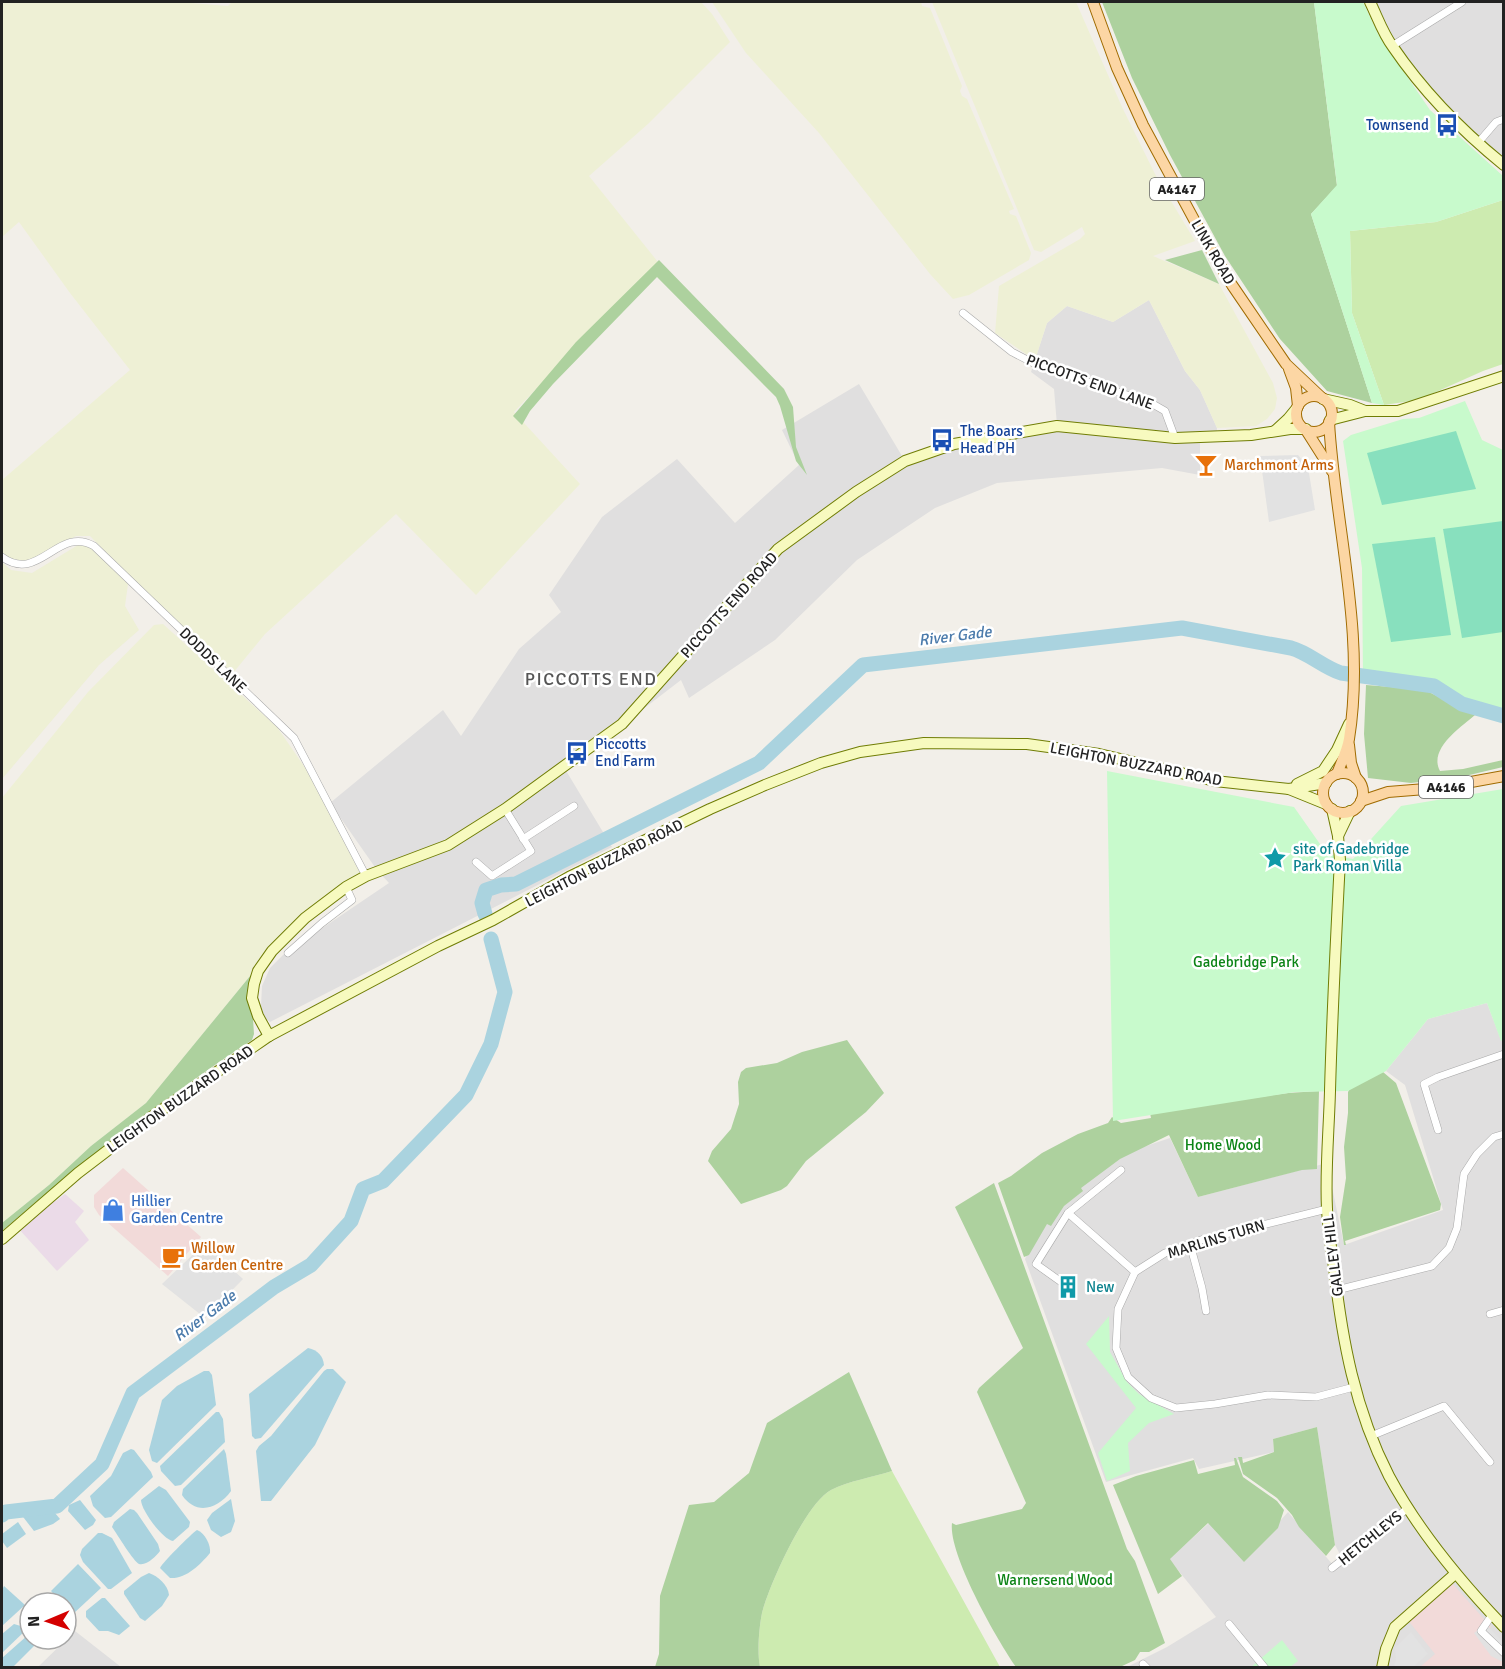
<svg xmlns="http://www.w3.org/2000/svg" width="1505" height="1669" font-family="Signika,sans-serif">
<rect width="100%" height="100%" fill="#f2efe9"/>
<g fill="#e0dfdf">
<polygon points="1370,2 1503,2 1503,165 1478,143 1392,46"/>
<polygon points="1149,300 1185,371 1200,390 1217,428 1216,442 1200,442 1200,475 1162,468 997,483 935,508 857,560 775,640 689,698 681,680 565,769 612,847 270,1022 265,1018 261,1006 262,986 270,968 284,954 389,883 377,870 330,803 443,710 461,736 519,649 561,612 549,595 602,517 677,459 735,523 799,465 782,430 859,384 905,461 954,444 1057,425 1054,389 1031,372 1047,323 1067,306 1113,322"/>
<polygon points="1487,1003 1501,1040 1504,1040 1503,1667 1127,1667 1167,1647 1216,1617 1169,1559 1209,1523 1244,1561 1288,1512 1333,1565 1342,1558 1335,1545 1317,1427 1273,1439 1274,1452 1199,1469 1193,1458 1106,1482 1025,1259 1049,1208 1110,1158 1170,1138 1198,1197 1327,1163 1344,1245 1443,1210 1405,1085 1386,1071 1428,1019"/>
<polygon points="75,1631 121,1667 38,1667"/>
</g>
<g fill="#f2dad9">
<polygon points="123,1168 201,1237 168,1276 99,1215 94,1207 94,1195"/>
<polygon points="1452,1583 1491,1627 1482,1636 1503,1659 1503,1667 1420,1667 1435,1654 1407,1619"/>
</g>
<polygon fill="#ebdbe8" points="65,1194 84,1211 75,1222 89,1240 57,1271 18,1228 53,1199 56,1201"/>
<g fill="#eef0d5">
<polygon points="2,2 179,2 228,6 232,2 701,2 712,14 730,42 648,124 589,176 658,262 514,412 580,484 476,595 396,514 265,634 233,673 165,612 90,536 76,536 37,558 23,561 9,558 2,552 2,480 130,370 70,293 19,222 2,237"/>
<polygon points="712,2 921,2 922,6 930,8 962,86 960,91 962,96 967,99 1014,209 1009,211 1010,214 1016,216 1031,253 1029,260 969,295 953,299 930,274 819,133 746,53"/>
<polygon points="932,2 1076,2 1122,107 1156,176 1195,241 1153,256 1219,284 1273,383 1277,398 1275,409 1267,419 1256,426 1217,428 1200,390 1185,371 1149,300 1113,322 1067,306 1047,323 1035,360 995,333 999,286 1080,239 1085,234 1082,227 1041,252 1034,250"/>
<polygon points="78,545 90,546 128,584 125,606 139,630 99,665 2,779 2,562 11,570 32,573"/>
<polygon points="163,624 277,727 306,769 361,873 358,878 308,911 255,970 146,1103 91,1146 49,1185 2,1223 2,798 88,692 154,625"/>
</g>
<g fill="#cdebb0">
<polygon points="1503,200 1503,364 1483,371 1418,400 1384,405 1352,313 1350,231 1436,222"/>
<path d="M892,1471L1000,1667L760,1668C757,1652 759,1628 762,1613C769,1585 806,1503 831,1490C849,1481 873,1477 892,1471Z"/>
</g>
<g fill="#add19e">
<polygon points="1102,2 1314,2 1337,186 1311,214 1372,403 1327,391 1280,339 1225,256 1170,155 1132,78"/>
<polygon points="1202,250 1219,284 1165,260"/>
<polygon points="659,260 784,389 793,407 796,447 807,475 796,461 780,406 776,397 657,277 553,384 530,411 522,425 513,416 576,342"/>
<path d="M1366,685L1416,689L1429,692L1475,715C1461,727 1428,749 1440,771L1463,769L1503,760V767L1461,777L1411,783L1368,778L1364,734Z"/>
<path d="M255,970L252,1004L254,1034L252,1040C164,1098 81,1163 2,1231V1223L49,1185L91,1146L146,1103Z"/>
<polygon points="847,1040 884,1093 866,1112 806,1161 787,1186 781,1190 741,1204 708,1161 712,1151 731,1129 739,1104 738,1082 741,1072 746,1068 777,1063 802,1052"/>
<polygon points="1383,1072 1396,1083 1441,1204 1440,1210 1345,1241 1346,1245 1344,1245 1340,1217 1346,1178 1344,1147 1348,1113 1348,1092 1352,1085"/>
<polygon points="1319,1091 1317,1169 1302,1170 1198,1197 1169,1135 1120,1159 1081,1188 1083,1191 1064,1206 1051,1226 1047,1224 1029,1255 1024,1257 998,1183 1011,1176 1042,1153 1078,1134 1108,1123 1112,1117 1121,1123 1151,1118 1150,1113 1288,1093"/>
<path d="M994,1183L1127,1549L1135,1561L1165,1643L1149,1652H1140L1135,1660L1120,1667H1016C997,1640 948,1554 952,1523L956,1525L1022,1509L1026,1503L977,1392L979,1388L1023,1348L955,1207Z"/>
<path d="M849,1372L892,1471C873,1477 849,1481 831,1490C806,1503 769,1585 762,1613C759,1628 757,1652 760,1667H655L659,1654L660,1596L689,1505L714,1502L749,1473L767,1423Z"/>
<polygon points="1317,1427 1335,1545 1326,1556 1299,1527 1292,1515 1277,1498 1243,1474 1238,1457 1242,1457 1243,1463 1274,1452 1273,1439"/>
<polygon points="1234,1458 1236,1458 1243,1477 1277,1501 1284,1510 1278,1528 1244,1562 1208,1523 1170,1559 1182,1576 1158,1594 1113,1485 1136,1476 1194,1460 1198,1474 1235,1465"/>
</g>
<g fill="#c8facc">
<polygon points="1314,2 1363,2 1378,34 1430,110 1503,176 1503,200 1436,222 1350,231 1352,313 1384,405 1372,403 1311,214 1337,185"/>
<polygon points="1465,401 1482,440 1503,450 1503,712 1468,701 1441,683 1430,679 1364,675 1363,680 1362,568 1343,441 1351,435 1403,419 1419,418"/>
<polygon points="1107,771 1294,807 1327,854 1353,859 1401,806 1503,789 1503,1040 1501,1041 1487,1003 1428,1019 1386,1071 1348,1091 1295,1092 1113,1121"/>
<polygon points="1109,1316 1110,1352 1127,1382 1139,1394 1174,1414 1149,1423 1128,1443 1130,1471 1107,1481 1098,1453 1136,1408 1086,1344"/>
<polygon points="1282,1640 1298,1661 1290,1667 1250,1668"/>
</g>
<g fill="#88e0be">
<polygon points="1456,431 1476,489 1382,505 1367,453"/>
<polygon points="1503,521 1503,632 1462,638 1443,529"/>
<polygon points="1435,537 1451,635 1391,642 1372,544"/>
</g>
<g fill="#e2e2e2">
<polygon points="1298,455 1308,467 1315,510 1269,522 1260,456"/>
<polygon points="204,1244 243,1279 205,1318 162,1284"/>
<polygon points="1486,1624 1503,1642 1503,1662 1491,1656 1474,1633"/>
<polygon points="1411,1632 1428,1654 1413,1667 1396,1667 1394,1665 1396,1660 1395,1648"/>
</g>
<g fill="#aad3df">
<path d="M308,1348C318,1350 323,1356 324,1365L261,1438L255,1439L252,1436L249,1394Z"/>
<polygon points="327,1369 333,1369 346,1382 315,1445 271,1501 261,1501 256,1451 259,1446 271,1436 324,1371"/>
<polygon points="204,1371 209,1371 212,1375 216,1405 157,1463 152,1461 149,1450 162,1400 177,1386"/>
<polygon points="216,1412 219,1412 223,1419 225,1442 181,1485 175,1486 161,1471 160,1466"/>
<polygon points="131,1449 134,1450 151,1472 153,1477 111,1517 105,1518 93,1506 90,1496 111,1476 123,1453"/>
<path d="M224,1449L226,1454L231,1491C218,1509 196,1516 182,1495L183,1489Z"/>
<path d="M159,1486L166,1490L190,1522L189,1527L173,1541C163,1540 141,1510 141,1500Z"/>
<polygon points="231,1499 235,1521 231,1532 221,1537 211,1530 207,1520 212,1513"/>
<polygon points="80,1500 96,1520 93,1525 85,1530 68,1511 69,1505"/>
<polygon points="41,1509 55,1513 60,1519 53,1524 34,1531 20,1513"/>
<path d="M130,1509L134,1510L137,1513L158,1544L160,1551C156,1556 147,1566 139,1564C134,1562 117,1534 112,1527L114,1522Z"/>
<polygon points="18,1522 26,1534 7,1548 2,1541 2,1534"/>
<path d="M197,1530C205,1533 211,1545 210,1553C200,1565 186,1579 170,1578L160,1568C162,1563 191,1534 197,1530Z"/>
<polygon points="98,1533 102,1533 112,1538 132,1573 111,1589 108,1589 83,1562 80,1555 82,1549"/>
<polygon points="78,1564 101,1588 73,1614 66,1607 66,1603 62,1603 51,1591"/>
<path d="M149,1573C158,1576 168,1585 169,1595L162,1606L145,1621L140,1618L124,1594V1591L141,1577Z"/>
<polygon points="4,1586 25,1605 2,1626 2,1590"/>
<polygon points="102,1598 105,1598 130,1626 119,1635 108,1631 99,1631 86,1617 86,1611"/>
<polygon points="14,1624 24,1627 26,1630 2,1653 2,1634"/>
<polygon points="28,1635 30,1635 30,1639 36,1639 34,1646 14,1666 2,1667 2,1658"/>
</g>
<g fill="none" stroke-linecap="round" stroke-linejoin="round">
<g stroke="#aad3df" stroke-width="15">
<path d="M485,914L482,903L486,890L501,885L516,884L759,763L863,665L1182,628L1291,648C1309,653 1323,667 1341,673L1434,686L1462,704L1504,716"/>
<polyline points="2,1515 6,1512 57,1506 102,1464 133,1393 274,1287 311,1265 351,1221 363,1189 383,1181 466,1095 491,1044 505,992 491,939"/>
</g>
<g stroke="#a9a9a9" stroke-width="8">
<g id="street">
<polyline points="1392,46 1462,2"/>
<polyline points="1478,143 1496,122 1504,119"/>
<polyline points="963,313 1012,352 1037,365 1151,403 1165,411 1175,438"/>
<path d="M2,557C39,584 58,525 94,546L294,738L366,876"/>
<polyline points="523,839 574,806"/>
<polyline points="476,862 492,876 531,851 505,809"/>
<polyline points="288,953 322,923 352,900 346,887"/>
<polyline points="1438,1130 1424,1084 1438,1077 1504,1054"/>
<polyline points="1327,1209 1201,1240 1165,1253 1135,1272 1118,1309 1116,1348 1128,1377 1151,1398 1176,1408 1215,1404 1268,1395 1316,1397 1354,1387"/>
<polyline points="1068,1213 1135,1272"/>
<polyline points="1190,1244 1202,1288 1206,1311"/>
<polyline points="1064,1284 1036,1264 1068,1213 1121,1170"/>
<polyline points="1337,1290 1432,1266 1449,1248 1457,1228 1464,1174 1477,1154 1494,1137 1504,1134"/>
<polyline points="1490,1314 1504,1310"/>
<polyline points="1371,1436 1444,1406 1490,1462"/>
<polyline points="1332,1568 1408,1508"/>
<polyline points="1492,1615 1481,1631 1504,1653"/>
<polyline points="1229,1624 1265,1668"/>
<polyline points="1143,1664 1147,1668"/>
</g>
</g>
<g stroke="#707d05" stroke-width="12">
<g id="secondary">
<path d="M1370,2C1377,16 1383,34 1393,47C1423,91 1462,131 1504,165"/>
<polyline points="1323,399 1350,405 1365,411"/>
<polyline points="1330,420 1365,411 1398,411 1504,376"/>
<polyline points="1275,431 1288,419 1297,408"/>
<polyline points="1297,784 1323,771 1337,750 1349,724"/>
<polyline points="1289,789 1326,804"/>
<path d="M1332,809L1338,836L1340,860C1336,937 1332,1014 1330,1091C1329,1130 1325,1170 1327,1209C1328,1228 1331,1248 1334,1267C1342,1340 1355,1410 1389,1476C1419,1532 1460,1581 1504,1627"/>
<polyline points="1338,836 1350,811"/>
<polyline points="269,1036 258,1016 252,998 254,984 258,971 272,951 305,918 346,887 366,876 448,845 505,809 622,724 778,549 856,492 905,461 954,444 1057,426 1175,438 1251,435 1290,429 1306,429"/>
<polyline points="2,1239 78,1173 150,1118 269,1036 438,946 493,920 569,877 710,809 765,785 821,763 860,752 924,743 1027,744 1099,754 1215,781 1289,789 1326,783"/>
<polyline points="1382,1668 1386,1649 1395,1627 1455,1574"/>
</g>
</g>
<g stroke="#a06b00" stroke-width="12">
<g id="primary">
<polyline points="1093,2 1117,68 1143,125 1205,240 1232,285 1286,364 1322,398"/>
<polyline points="1289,369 1296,388 1298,406"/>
<circle cx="1314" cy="414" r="18"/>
<path d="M1329,422C1335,526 1366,634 1349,739C1347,751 1341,763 1337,774"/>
<polyline points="1306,430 1332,471"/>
<polyline points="1349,745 1351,763 1356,778"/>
<circle cx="1343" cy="793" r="20"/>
<polyline points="1361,801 1388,792 1438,788 1504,776"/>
</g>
</g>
<use href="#street" stroke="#fff" stroke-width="7"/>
<use href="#secondary" stroke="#f7fabf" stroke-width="10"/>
<use href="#primary" stroke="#fcd6a4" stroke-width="10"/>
</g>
<defs>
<g id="bus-bare" transform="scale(1.8)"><path d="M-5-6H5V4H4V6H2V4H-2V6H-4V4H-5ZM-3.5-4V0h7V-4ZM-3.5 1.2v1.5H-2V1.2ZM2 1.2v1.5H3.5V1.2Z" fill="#1a4fb4" stroke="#fff" stroke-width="2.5" paint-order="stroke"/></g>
<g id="bar-bare" transform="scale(1.8)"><path d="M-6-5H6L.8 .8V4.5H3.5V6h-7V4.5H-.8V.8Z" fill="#e8710a" stroke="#fff" stroke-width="2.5" paint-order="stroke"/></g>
<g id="sight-bare" transform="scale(1.8)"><path d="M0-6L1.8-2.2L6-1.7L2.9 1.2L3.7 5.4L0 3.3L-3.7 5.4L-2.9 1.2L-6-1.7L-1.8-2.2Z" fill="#0f9aa8" stroke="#fff" stroke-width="2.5" paint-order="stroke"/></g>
<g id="shop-bare" transform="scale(1.8)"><path d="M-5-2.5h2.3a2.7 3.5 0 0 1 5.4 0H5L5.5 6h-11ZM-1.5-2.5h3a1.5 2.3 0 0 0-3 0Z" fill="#3f7fe0" stroke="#fff" stroke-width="2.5" paint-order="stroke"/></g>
<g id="cafe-bare" transform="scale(1.8)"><path d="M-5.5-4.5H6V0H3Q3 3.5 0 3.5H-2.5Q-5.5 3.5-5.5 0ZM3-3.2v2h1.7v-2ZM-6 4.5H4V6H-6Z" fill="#e8710a" stroke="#fff" stroke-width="2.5" paint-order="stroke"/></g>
<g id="building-bare" transform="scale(1.8)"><path d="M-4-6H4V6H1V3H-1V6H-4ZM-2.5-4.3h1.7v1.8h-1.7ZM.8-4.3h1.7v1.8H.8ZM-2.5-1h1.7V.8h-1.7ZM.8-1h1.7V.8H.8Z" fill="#0f9aa8" stroke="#fff" stroke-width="2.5" paint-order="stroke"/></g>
</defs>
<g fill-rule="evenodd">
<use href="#bus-bare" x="1447" y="125"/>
<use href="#bus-bare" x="942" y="440"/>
<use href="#bar-bare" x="1206" y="465"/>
<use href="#bus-bare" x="577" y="753"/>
<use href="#sight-bare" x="1275" y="858"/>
<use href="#shop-bare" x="113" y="1210"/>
<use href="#cafe-bare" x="173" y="1257"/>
<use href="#building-bare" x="1068" y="1287"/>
</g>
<g text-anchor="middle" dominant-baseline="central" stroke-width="5" stroke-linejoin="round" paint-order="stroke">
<g fill="#fff" stroke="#646464" stroke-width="1.5">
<rect x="1150" y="178" width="54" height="22" rx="4.5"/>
<rect x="1419" y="776" width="54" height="22" rx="4.5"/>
</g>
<g font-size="14" font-weight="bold" fill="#222">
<text x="1177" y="189">A4147</text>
<text x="1446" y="787">A4146</text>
</g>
<g font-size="15" fill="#164399" stroke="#fff" text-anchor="start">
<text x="1429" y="125" text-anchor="end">Townsend</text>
<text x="960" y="431">The Boars<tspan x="960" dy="17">Head PH</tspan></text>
<text x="595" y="744">Piccotts<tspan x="595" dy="17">End Farm</tspan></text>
</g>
<g font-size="15" fill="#222" stroke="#fff">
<text transform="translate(1213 252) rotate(60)">LINK ROAD</text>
<text transform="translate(1090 382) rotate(20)">PICCOTTS END LANE</text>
<text transform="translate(729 605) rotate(-48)">PICCOTTS END ROAD</text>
<text transform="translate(213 660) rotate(44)">DODDS LANE</text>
<text transform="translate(1136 764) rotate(11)">LEIGHTON BUZZARD ROAD</text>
<text transform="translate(604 863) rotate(-27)">LEIGHTON BUZZARD ROAD</text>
<text transform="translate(180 1099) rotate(-35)">LEIGHTON BUZZARD ROAD</text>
<text transform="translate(1216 1239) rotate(-17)">MARLINS TURN</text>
<text transform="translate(1333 1255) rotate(-97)">GALLEY HILL</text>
<text transform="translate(1370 1538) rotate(-39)">HETCHLEYS</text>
</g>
<g font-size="15" fill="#c56008" stroke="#fff" text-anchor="start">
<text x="1224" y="465">Marchmont Arms</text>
<text x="191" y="1248">Willow<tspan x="191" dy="17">Garden Centre</tspan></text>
</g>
<g font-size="15" fill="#0d838f" stroke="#fff" text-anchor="start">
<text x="1293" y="849">site of Gadebridge<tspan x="1293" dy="17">Park Roman Villa</tspan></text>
<text x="1086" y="1287">New</text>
</g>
<g font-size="15" fill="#0c8416" stroke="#fff">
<text x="1246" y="962">Gadebridge Park</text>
<text x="1223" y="1145">Home Wood</text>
<text x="1055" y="1580">Warnersend Wood</text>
</g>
<g font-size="15" fill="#366cbe" stroke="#fff" text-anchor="start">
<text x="131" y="1201">Hillier<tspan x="131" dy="17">Garden Centre</tspan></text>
</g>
<g font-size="16" font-style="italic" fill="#4a7aab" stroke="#fff">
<text transform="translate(955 636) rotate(-7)">River Gade</text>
<text transform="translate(205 1316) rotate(-37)">River Gade</text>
</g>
<g font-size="18" letter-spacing="1.5" fill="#555" stroke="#fff">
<text x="591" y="679">PICCOTTS END</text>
</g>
</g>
<rect width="1505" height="1669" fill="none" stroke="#222222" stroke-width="6"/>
<g transform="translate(48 1621) rotate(268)"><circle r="28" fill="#ffffff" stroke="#a7a7a7" stroke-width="1.5"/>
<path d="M0-4.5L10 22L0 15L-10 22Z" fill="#d40000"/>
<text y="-9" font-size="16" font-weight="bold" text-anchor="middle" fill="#222222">N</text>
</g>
</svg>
